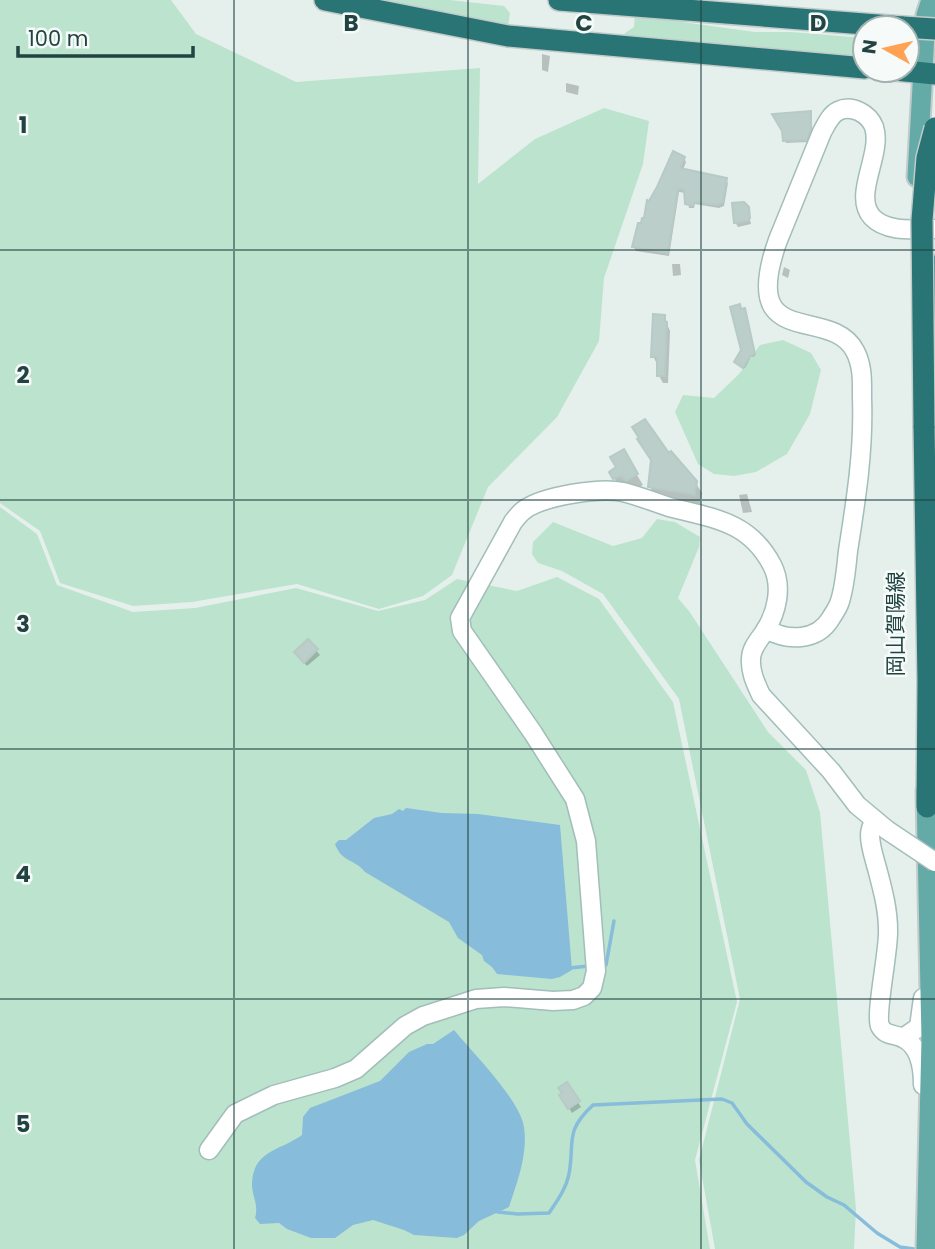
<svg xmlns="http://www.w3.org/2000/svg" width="935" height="1249" font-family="Poppins,'Noto Sans JP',sans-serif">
<rect width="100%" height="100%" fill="#e5f0ed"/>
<g fill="#bce3ce">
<polygon points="0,0 171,0 196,34 296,82 480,68 478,184 535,139 604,108 649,121 643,164 604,278 599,341 557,417 488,487 452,575 423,596 379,609 297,584 192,602 133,606 60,583 40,531 0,503"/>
<polygon points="350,0 450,0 504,6 510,13 508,28"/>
<polygon points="635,13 678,16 682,22 755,32 791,32 865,38 865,62 620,42 625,33 634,27"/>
<polygon points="783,340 811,353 821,370 810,414 787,454 756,472 734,476 714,474 698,464 675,412 683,395 714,398 739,374 760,345"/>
<polygon points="0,507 37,534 57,585 133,612 195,608 296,588 378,611 425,600 457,579 517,591 557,577 599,599 673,702 737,1002 695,1160 710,1249 0,1249"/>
<polygon points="657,519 675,522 700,537 699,547 678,598 689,611 768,732 806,770 820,812 856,1209 854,1249 715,1249 699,1160 740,999 679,699 603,594 562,571 538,563 532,554 533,542 553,522 613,546 642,538"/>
</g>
<g fill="#87bcda">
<path d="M406,808L442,813L478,814L560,825L572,970L560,977L552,979L497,974L492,967L484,961L482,955L458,938L449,922L365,872C354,858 342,863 335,844L339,840H346L374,818L392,814L399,809L403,811Z"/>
<path d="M454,1030C473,1053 520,1100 524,1127C528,1155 517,1182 509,1207L479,1221L464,1235L457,1238L414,1235L404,1230L373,1220L353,1225L335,1238H311L287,1229L279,1223L260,1224L255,1218C259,1205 252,1196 252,1184C253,1150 280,1151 302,1135L303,1117L310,1108L380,1081L409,1052L427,1044H433Z"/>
</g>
<g fill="#0003">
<polygon points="542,54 550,56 548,72 542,70"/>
<polygon points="566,83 579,86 578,95 566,92"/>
<polygon points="810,113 811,133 808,142 786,143 785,141"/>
<polygon points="684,158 686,162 683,170 725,180 728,183 724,206 719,208 695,204 694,208 689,208 686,193 679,192 669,256 636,251 634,247 642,225"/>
<polygon points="747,208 751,224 738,227 735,222"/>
<polygon points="672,264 680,264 681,275 673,276"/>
<polygon points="784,267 790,270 788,278 782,275"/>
<polygon points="741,311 745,312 755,356 751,357 745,368 738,364 743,350"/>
<polygon points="664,317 670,331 668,383 663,383 659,376 657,364 653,356"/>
<polygon points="641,439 669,455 695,482 702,493 700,505 656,497 650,487 653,461"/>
<polygon points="623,452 643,485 633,490 621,489 611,473 619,468"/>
<polygon points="747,494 752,512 743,513 739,495"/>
<polygon points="308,641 320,655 307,666 299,657"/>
<polygon points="566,1084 581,1107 572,1113 561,1095"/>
</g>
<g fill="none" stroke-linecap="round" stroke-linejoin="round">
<g stroke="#87bcda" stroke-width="3.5">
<polyline points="603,965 606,965 614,921"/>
<polyline points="569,968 589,966"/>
<path d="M498,1212L518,1214L549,1213C557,1201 566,1189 569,1174C575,1141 564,1132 593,1105L722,1099L732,1103L747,1124L806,1182L827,1197L844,1205L877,1233L900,1247L914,1249"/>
</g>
</g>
<g fill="#bcceca" stroke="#b6cac6" stroke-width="2">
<polygon points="811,111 811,130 807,140 783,141 782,131 772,114"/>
<polygon points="673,151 685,157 680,168 727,178 723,202 717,205 694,202 693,206 685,204 684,190 678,189 668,253 632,247 638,223 641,223 642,218 644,218 647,200 649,201 657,187"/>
<polygon points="744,202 749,207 750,218 748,221 734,223 732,203"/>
<polygon points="740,304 741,309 745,308 755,354 750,356 743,368 734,362 741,350 730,307"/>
<polygon points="653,314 665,315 665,321 667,322 665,376 657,376 657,357 651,357"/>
<polygon points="645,419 669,453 671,451 697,481 695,495 648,487 651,460 637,439 639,438 632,427"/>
<polygon points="624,449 638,474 626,481 621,476 613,479 609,472 616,467 610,457"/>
<polygon points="308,639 318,649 304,663 294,652"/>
<polygon points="567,1082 580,1101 568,1109 559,1095 562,1093 558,1088"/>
</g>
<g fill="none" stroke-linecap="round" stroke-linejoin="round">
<g stroke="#a2bdba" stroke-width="21">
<g id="secondary">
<path d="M766,629C787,641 817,642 831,618C834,613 837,609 839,604C845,588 846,568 848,551C856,500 864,450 862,398C862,382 863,366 855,351C831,304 737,354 778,240L822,132C826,125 830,115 838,111C852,104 869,114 874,127C883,154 852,195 872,217C887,233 915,229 935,229"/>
<path d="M875,820C872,825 870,829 870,835C870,847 875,860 878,872C883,891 888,910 888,930C889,951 875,1013 880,1026C885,1036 895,1034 903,1038C920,1046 923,1068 923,1085"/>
<polyline points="903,1038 919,1027 923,998"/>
<path d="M209,1150L235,1114L274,1095L335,1078L356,1069L405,1026L423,1016L476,999L504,997L553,1001L573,1000L584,996L592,988L596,971L586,841L575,799L533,733L462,631L460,618L513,522C516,518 520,513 524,510C543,496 600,487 623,492C639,496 654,502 669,507C712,518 749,521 772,565C783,586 777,612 765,631C759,640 751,648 751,659C750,672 756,684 761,695L831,771L857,805L887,830"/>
</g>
</g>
<g stroke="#c1cbca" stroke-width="23">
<g id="primary">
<polyline points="917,177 926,15 931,0"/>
<polyline points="926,791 931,1040 926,1249"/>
</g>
</g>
<g stroke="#c1cbca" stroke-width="24">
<g id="highway">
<polyline points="325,0 508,36 865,68"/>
<polyline points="559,0 903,27"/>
<polyline points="895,70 935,74"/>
<polyline points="935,266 935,344"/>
<polyline points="924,426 928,681 927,807"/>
</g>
</g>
<use href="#secondary" stroke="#fff" stroke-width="18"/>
<use href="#primary" stroke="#64aaa7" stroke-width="19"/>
<use href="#highway" stroke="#297474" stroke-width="21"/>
<g stroke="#a2bdba" stroke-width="21" stroke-linecap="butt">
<polyline id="secondary-bridge" points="887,830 935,862"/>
</g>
<g stroke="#c1cbca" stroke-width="24" stroke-linecap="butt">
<g id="highway-bridge">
<polyline points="903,27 935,29"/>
<polyline points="924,426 922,220 927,158 935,128"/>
</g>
</g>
<use href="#secondary-bridge" stroke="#fff" stroke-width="18"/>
<use href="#highway-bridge" stroke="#297474" stroke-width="21"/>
</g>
<path fill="none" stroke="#214442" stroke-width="2" stroke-opacity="0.55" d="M234,0V1249M468,0V1249M701,0V1249M0,250H935M0,500H935M0,749H935M0,999H935"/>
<g text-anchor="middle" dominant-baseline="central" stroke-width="5" stroke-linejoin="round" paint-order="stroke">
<g font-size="21" fill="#214442" stroke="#f6fbfa">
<text transform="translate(895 624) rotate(-90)">岡山賀陽線</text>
</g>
</g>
<g font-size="23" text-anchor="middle" font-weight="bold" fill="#214442" stroke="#f6fbfa" stroke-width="5" stroke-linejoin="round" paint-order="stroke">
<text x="351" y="31">B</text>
<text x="584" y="31">C</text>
<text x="818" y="31">D</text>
<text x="23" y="133">1</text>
<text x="23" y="383">2</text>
<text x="23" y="632">3</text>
<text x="23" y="882">4</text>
<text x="23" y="1132">5</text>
</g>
<g transform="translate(886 49) rotate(278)"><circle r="33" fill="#f6fbfa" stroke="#a1b2b0" stroke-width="2"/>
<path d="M0-5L12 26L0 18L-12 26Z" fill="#ffa253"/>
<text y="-10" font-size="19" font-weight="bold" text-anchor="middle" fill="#214442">N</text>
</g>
<path d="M18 46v10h175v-10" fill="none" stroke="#214442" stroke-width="3.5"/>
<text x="28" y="46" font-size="21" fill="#214442" stroke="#f6fbfa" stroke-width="5" paint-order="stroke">100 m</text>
</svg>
